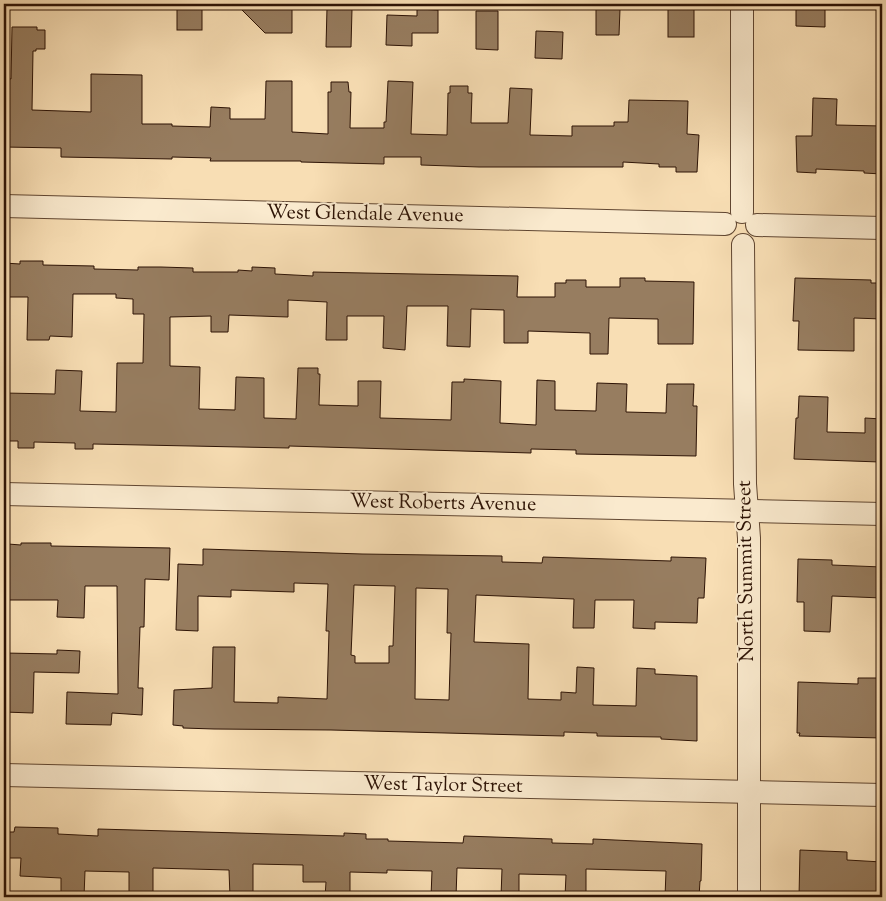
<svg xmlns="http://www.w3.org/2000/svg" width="886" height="901" font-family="'Sorts Mill Goudy',serif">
<rect width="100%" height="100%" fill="#f8deb4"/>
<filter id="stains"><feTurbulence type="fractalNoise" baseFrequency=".004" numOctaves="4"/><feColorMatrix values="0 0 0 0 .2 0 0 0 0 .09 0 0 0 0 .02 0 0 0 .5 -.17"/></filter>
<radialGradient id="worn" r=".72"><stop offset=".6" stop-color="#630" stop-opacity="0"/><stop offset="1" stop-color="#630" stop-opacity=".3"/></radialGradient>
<g fill="#977d60" stroke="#2d1305" fill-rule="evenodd">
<rect x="177" y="4" width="25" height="26"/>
<rect x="668" y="4" width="26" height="33"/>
<polygon points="796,4 825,4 825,27 796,26"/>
<polygon points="239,7 292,7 292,33 265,33"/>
<polygon points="327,8 352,9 351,47 326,47"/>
<polygon points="417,9 438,10 438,33 412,33 412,46 386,45 387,15 417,16"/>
<polygon points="596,9 620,9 619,35 596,35"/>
<polygon points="476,11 498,11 498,50 476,49"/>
<polygon points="12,27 37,27 37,30 45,30 45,49 36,49 36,51 33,51 32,110 91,112 91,74 142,75 142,124 172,124 172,126 210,127 211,107 230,108 230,119 265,119 266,81 292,81 292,132 328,134 328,92 331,92 331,82 348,82 349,92 351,92 350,128 384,128 384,122 386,122 388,81 413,82 411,134 447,135 448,93 450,93 450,86 468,86 468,93 472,93 471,123 508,123 510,88 532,89 530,135 572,136 572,126 614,126 614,122 628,122 629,100 688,101 687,134 699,135 697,172 676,172 676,167 659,167 659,164 623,162 623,167 479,167 421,165 421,157 384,157 384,164 301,162 301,161 210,161 211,158 172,157 172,159 61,157 61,148 4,147 5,78 11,79"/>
<polygon points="536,31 563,32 562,59 535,58"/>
<polygon points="813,98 837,99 836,125 882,126 882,174 864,173 864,171 816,169 816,173 797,172 796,136 812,136"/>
<polygon points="20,261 43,261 43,265 94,266 94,269 138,270 138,267 161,267 193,268 193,272 238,272 238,270 252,271 252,267 275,268 275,274 313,276 313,272 518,276 517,297 555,297 555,283 566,283 566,280 586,280 586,287 620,287 620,278 645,278 645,281 694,282 693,344 658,344 658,319 609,318 608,354 590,354 590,333 528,331 528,343 504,343 504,310 471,309 470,347 447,346 448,306 407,306 405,350 383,348 384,316 347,316 347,340 326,340 327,302 288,300 288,317 229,315 228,332 211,332 211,316 170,317 170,366 200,367 199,409 235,410 236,377 264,378 264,418 296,419 298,368 318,368 318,374 320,374 319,405 358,406 358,381 381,381 380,418 451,420 452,382 464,382 464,379 501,381 500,423 536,425 537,380 555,381 555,410 596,411 597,383 627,384 626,412 666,413 667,384 694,384 693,406 697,406 696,456 576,454 576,450 531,449 531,453 289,446 289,448 93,444 93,449 75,449 75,443 34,442 34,448 18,448 18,441 4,441 4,393 55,394 56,370 82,371 80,411 116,412 117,363 143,363 144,314 133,314 133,299 116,298 116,294 73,294 72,337 50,336 49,340 27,340 28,297 4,297 4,263 20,264"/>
<polygon points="795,278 871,280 871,283 882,283 882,319 854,318 854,351 798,350 799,321 793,321"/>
<polygon points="799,396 828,397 827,432 865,433 865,418 882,419 882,456 881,456 880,462 794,459 796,418 798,418"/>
<polygon points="21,543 51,543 51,546 170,548 169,580 145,579 144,627 140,627 138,688 143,688 142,715 112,713 111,725 66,724 67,692 118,694 117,586 85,586 84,618 57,617 58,600 6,600 8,544 21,545"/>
<path d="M203,549L362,554L502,556V562L542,563L543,557L671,561V557L706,558L704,598H698L697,623L655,622V629L633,628L634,600H595L594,628H573L574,599L476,595L474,642L529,644L528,699L561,700V692L576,693L577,667L594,668L593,705L636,706L637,668L655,669V674L697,676V741L661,739V737L597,736V733L564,732V736L522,735L331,730L214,729L183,728V726L173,725L174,690L212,688L213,647H235L234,702L278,703V697L327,699L329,631H326L328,584L294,583V592L231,590V597L198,596V631L176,630L178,564L203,565ZM354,585L395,586L393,646H389V663H355V656L351,655ZM416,588L448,589L447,633H451L449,700L415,699Z"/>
<polygon points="798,559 832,560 832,565 882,567 882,598 832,596 830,632 804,631 804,602 797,602"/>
<polygon points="57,650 80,651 79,673 34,672 33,713 4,712 4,653 57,654"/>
<polygon points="858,678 882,678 882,738 799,736 800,733 797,733 798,682 858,684"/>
<polygon points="15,827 58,828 58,834 98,836 98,829 344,836 344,833 366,834 366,839 388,839 388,841 463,843 464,836 552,839 552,843 593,844 593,839 702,844 701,881 700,881 699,897 665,897 666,871 586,869 586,897 565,897 566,875 519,874 519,897 501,897 502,869 457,868 456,897 431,897 432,871 387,870 387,873 350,872 350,897 325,897 326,882 303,882 303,865 253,864 253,897 230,897 229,870 153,868 153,897 129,897 129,872 85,871 84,897 61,897 61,878 20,876 21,858 4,858 4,832 14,832"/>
<polygon points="800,850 847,852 847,860 882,862 882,897 799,897"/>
</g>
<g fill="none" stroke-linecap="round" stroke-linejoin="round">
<g stroke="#604631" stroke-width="24">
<g id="minor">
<polyline points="742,4 742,212"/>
<polyline points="4,206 725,224"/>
<polyline points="757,225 882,228"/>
<polyline points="743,245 745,484 749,538 749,897"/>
<polyline points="4,494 882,514"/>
<polyline points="4,775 882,795"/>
</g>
</g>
<use href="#minor" stroke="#faeace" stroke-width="22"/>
</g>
<g text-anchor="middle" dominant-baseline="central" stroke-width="4" stroke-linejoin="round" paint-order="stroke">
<g font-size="20" fill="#2d1305" stroke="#faeace">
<text transform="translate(365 215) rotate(1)">West Glendale Avenue</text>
<text transform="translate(443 504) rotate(1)">West Roberts Avenue</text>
<text transform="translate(747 571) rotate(-91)">North Summit Street</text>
<text transform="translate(443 786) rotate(1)">West Taylor Street</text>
</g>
</g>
<rect width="886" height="901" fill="none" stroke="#f8deb4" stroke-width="20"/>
<rect x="5" y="5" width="876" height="891" fill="none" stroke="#2d1305" stroke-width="2.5"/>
<rect x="10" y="10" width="866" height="881" fill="none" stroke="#2d1305"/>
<rect width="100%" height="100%" filter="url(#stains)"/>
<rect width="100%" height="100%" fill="url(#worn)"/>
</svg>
